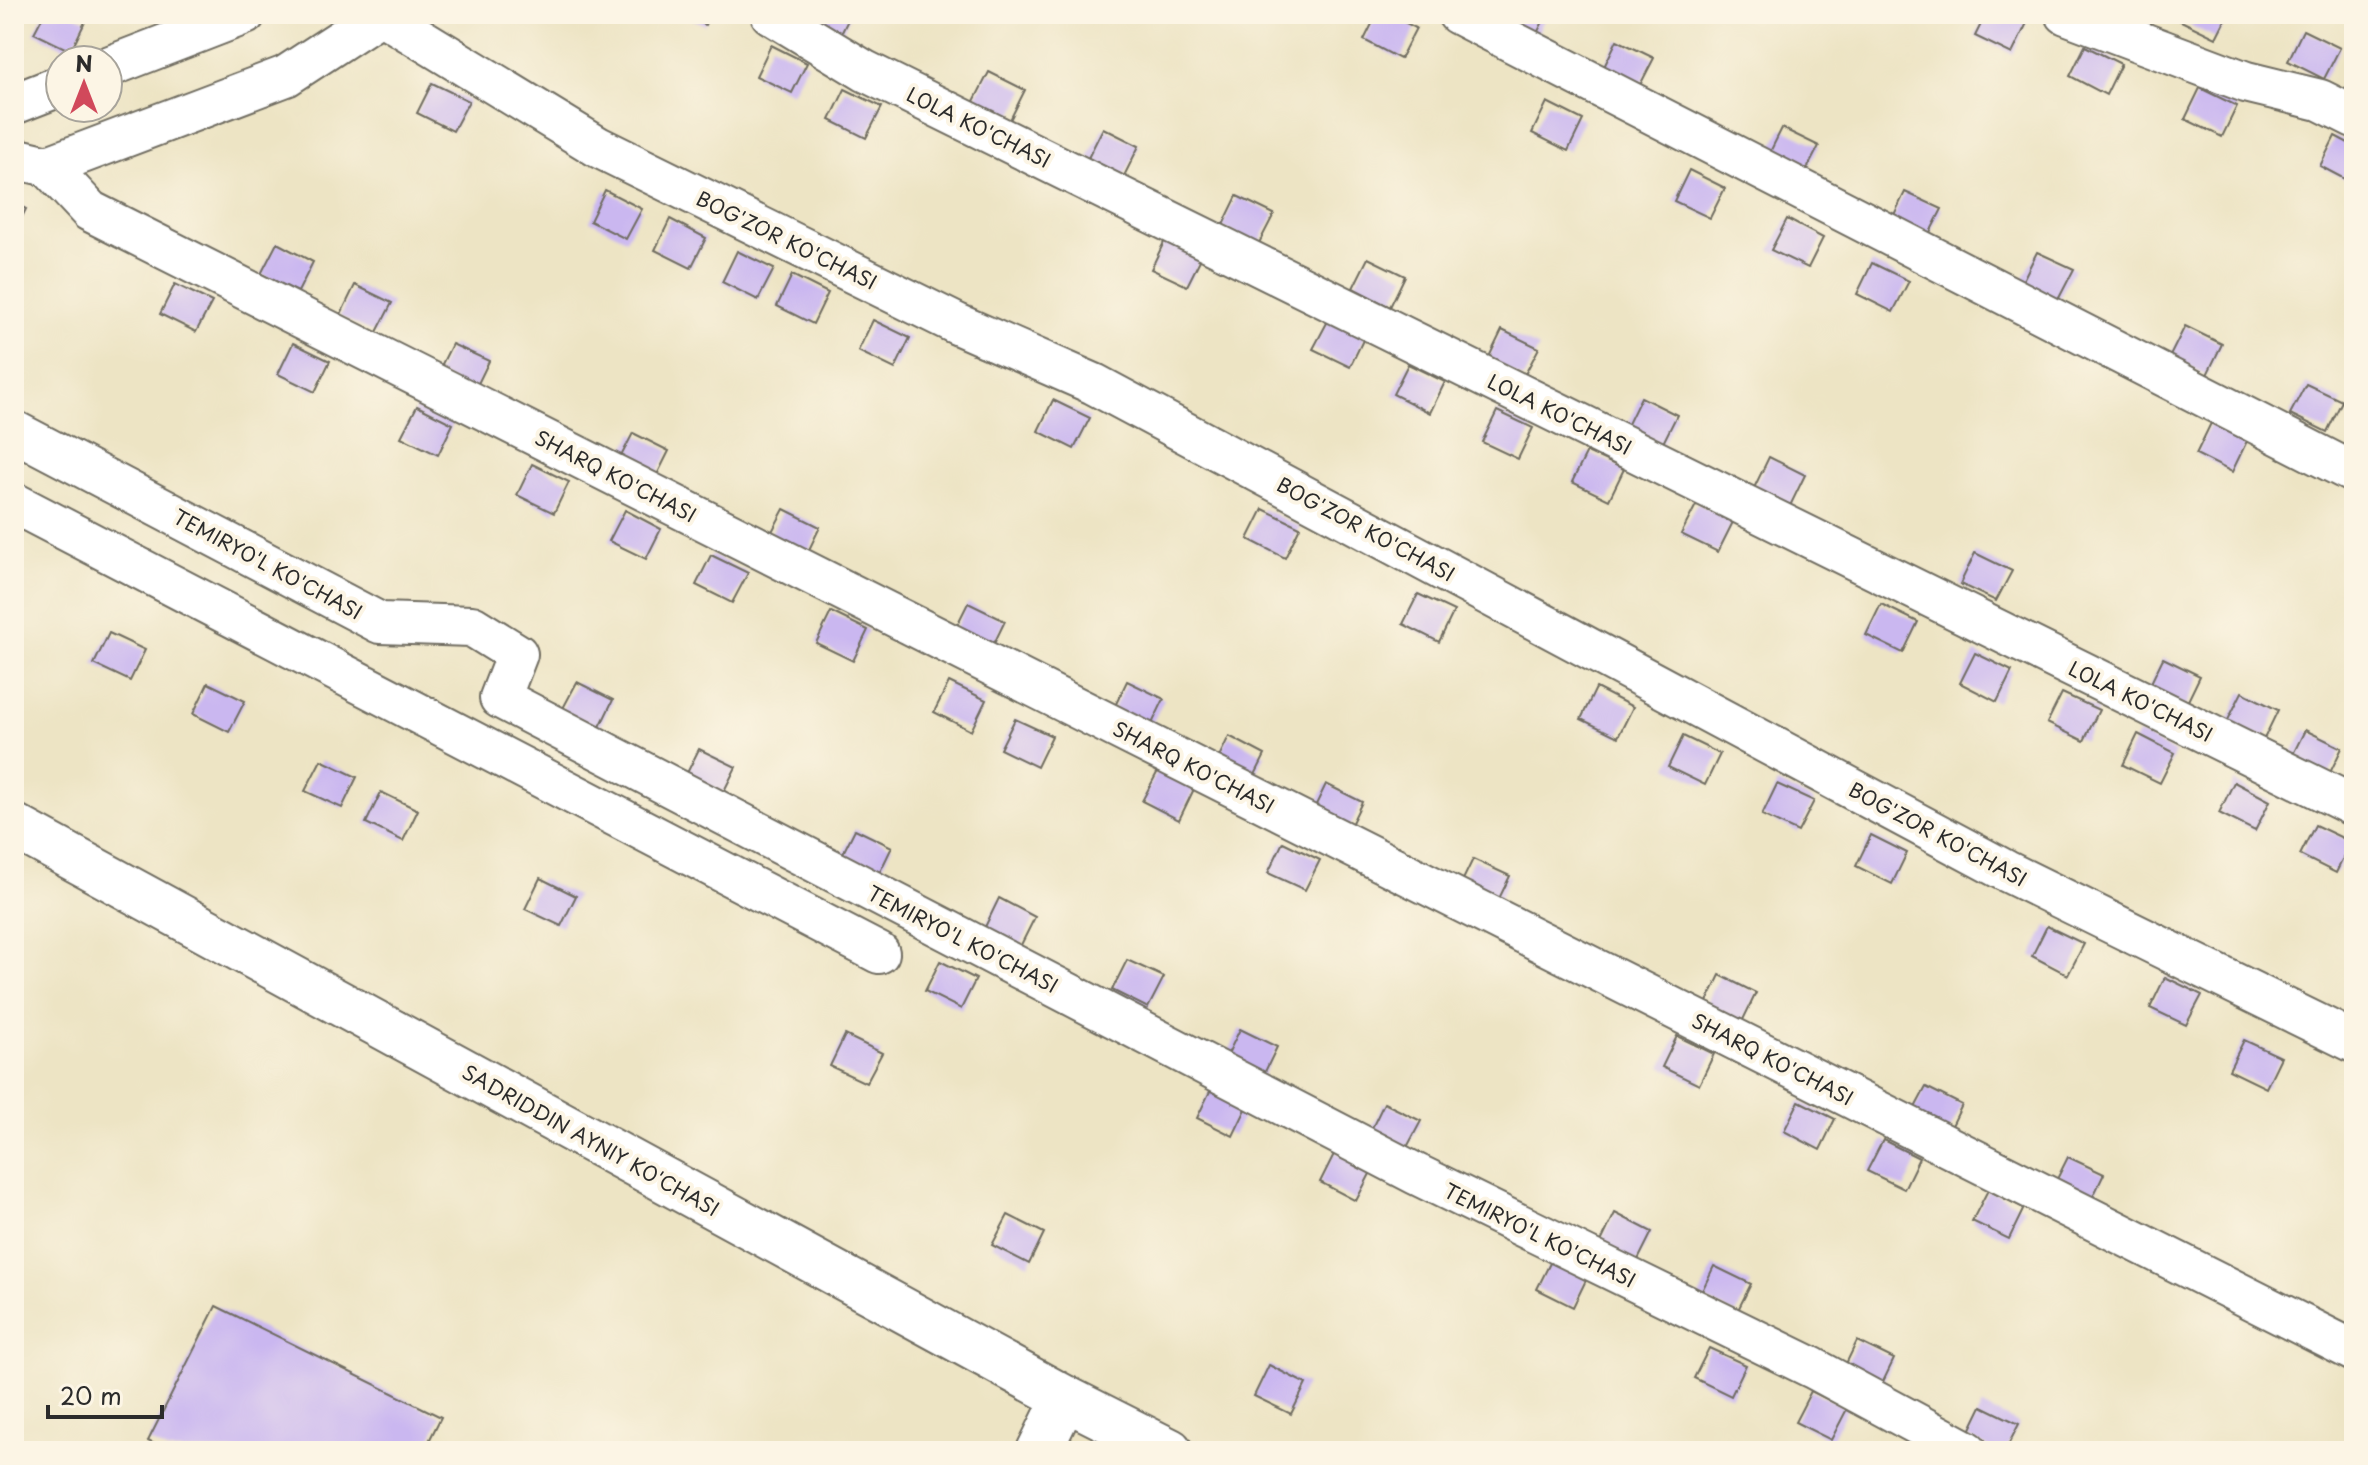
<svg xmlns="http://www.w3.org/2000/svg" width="2368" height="1465" font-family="'Playpen Sans',sans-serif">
<rect width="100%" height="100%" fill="#fcf5e5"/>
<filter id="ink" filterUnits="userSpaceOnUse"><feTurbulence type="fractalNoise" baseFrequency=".0125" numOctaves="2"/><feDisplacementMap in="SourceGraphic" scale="16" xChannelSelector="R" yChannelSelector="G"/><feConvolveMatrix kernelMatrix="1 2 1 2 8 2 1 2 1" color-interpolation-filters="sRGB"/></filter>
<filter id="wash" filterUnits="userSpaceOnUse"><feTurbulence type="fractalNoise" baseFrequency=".006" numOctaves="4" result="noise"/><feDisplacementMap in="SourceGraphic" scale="32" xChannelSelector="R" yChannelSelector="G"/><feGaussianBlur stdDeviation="1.8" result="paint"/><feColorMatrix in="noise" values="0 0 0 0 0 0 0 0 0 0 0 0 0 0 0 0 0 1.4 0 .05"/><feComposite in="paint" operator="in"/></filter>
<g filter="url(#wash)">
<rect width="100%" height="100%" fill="#ede4c4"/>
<g id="blocks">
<g fill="#cab7f0">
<polygon points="44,14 73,14 86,20 71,51 34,33"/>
<polygon points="683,14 710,14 705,25"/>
<polygon points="806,14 851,14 839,38"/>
<polygon points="1377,14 1388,14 1416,28 1400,59 1364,40"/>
<polygon points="1501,14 1547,14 1534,39"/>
<polygon points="1947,14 1967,14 1963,22"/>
<polygon points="1986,14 2009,14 2027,23 2012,54 1975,36"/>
<polygon points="2183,14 2228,14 2216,38 2179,20"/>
<polygon points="2303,30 2340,48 2324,79 2288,61"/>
<polygon points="1617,40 1654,58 1638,89 1602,71"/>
<polygon points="771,45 807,63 792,93 756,76"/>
<polygon points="2085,46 2121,64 2106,95 2070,76"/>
<polygon points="989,72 1025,90 1010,120 973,103"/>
<polygon points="432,83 469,101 453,131 417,113"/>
<polygon points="2200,88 2237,106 2222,137 2185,119"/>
<polygon points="845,89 882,107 866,138 830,120"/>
<polygon points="1547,102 1583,120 1568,151 1532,133"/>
<polygon points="1103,128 1139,146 1124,176 1088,158"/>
<polygon points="1782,128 1819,146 1803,177 1767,158"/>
<polygon points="2335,136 2354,146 2354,184 2320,166"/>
<polygon points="1689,170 1725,188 1710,218 1674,201"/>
<polygon points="605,190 642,209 626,239 590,221"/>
<polygon points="1905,192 1942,209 1926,240 1890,223"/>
<polygon points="1237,196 1274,214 1258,245 1222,227"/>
<polygon points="14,203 26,209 14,233"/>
<polygon points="670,219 706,238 691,268 655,250"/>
<polygon points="1787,219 1823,238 1808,268 1771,250"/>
<polygon points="1166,238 1202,256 1187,286 1151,269"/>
<polygon points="277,243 313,262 298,292 261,274"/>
<polygon points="737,251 774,269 758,300 722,282"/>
<polygon points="2037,252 2074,269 2058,300 2022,282"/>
<polygon points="1368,258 1405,276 1390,307 1353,288"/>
<polygon points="1872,263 1909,281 1893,312 1857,294"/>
<polygon points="792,275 828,293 813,324 777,306"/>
<polygon points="175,284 212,302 196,332 160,314"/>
<polygon points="355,285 392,303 376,334 340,316"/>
<polygon points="1329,319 1365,336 1350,367 1313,349"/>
<polygon points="873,320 910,338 895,369 858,351"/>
<polygon points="2185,326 2222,344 2207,375 2170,356"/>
<polygon points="1502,330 1539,348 1523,378 1487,361"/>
<polygon points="293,343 330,361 315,392 278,374"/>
<polygon points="452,344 489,361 474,392 437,374"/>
<polygon points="1408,364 1445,382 1430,413 1393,394"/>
<polygon points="2306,384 2342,401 2327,432 2290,414"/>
<polygon points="1641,397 1677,415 1662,445 1626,428"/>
<polygon points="1053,400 1090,418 1074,449 1038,431"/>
<polygon points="417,406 453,424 438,455 401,437"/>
<polygon points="1497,411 1533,428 1518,459 1482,442"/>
<polygon points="2211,423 2247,441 2232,472 2196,454"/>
<polygon points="633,433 669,451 654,481 617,464"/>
<polygon points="1587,452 1624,469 1609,500 1572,482"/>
<polygon points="1769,457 1805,475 1790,506 1754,488"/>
<polygon points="532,464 569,482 554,513 517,495"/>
<polygon points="1697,503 1733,522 1718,552 1681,534"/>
<polygon points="784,509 820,527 805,558 768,539"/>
<polygon points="1263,509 1300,527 1285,558 1248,539"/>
<polygon points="625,510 661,529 646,559 609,541"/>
<polygon points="1975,553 2012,571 1996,601 1960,584"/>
<polygon points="711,555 748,573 732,603 696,585"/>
<polygon points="1418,594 1454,611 1439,642 1403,624"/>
<polygon points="968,603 1005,621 990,652 953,633"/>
<polygon points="1881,604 1918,622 1903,653 1866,635"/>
<polygon points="831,612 868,630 853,661 816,643"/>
<polygon points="109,633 145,650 130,681 94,664"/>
<polygon points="1975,653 2012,671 1997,702 1960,683"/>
<polygon points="2163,658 2200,676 2185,707 2148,689"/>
<polygon points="1127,681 1164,699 1149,730 1112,712"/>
<polygon points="577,682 613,700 598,731 561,712"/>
<polygon points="949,682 986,700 971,731 934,712"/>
<polygon points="208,683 245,701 229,732 193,714"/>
<polygon points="1596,688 1633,707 1618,737 1581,719"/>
<polygon points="2242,692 2278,710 2263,741 2227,722"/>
<polygon points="2062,693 2099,710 2084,741 2047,723"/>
<polygon points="1015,719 1052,736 1037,767 1000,749"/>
<polygon points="2305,730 2342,748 2327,779 2290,760"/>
<polygon points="2138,734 2175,753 2160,783 2123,765"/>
<polygon points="1229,736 1265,755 1250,785 1214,767"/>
<polygon points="1683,736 1720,754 1705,785 1668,767"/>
<polygon points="699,749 736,767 721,797 684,779"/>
<polygon points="321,760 357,777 342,808 305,791"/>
<polygon points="1158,771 1194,789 1179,820 1142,801"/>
<polygon points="2234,782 2270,801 2255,831 2219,813"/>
<polygon points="1326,784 1362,802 1347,833 1311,815"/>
<polygon points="1777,784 1814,801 1798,832 1762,815"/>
<polygon points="381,792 418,810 403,841 366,823"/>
<polygon points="2315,825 2351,842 2336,873 2300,855"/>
<polygon points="855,829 892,847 877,878 840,859"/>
<polygon points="1871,835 1907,853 1892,884 1856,866"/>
<polygon points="1283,842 1320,860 1305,890 1268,873"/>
<polygon points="1473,859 1510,876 1495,907 1458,890"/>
<polygon points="540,878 576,896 561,926 525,909"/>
<polygon points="999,898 1035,917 1020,947 984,929"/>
<polygon points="2047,926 2084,944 2068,975 2032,956"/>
<polygon points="1127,960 1164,977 1148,1008 1112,990"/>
<polygon points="940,961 976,979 961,1009 925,991"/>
<polygon points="1720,975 1756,993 1741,1024 1705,1006"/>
<polygon points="2165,977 2202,995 2186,1025 2150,1008"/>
<polygon points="1240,1029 1277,1047 1262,1078 1225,1060"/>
<polygon points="845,1035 882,1053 866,1083 830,1066"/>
<polygon points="1677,1036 1714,1054 1699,1085 1662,1067"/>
<polygon points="2244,1040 2281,1057 2266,1088 2229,1070"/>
<polygon points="1212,1087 1248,1105 1233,1136 1197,1118"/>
<polygon points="1926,1087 1962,1105 1947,1136 1910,1117"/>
<polygon points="1799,1101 1835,1119 1820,1150 1784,1131"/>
<polygon points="1384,1103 1421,1121 1405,1151 1369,1134"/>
<polygon points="1883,1140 1919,1158 1904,1189 1867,1171"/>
<polygon points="1335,1152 1372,1170 1356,1201 1320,1182"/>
<polygon points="2068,1157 2104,1174 2089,1205 2053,1187"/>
<polygon points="1988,1190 2024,1208 2009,1239 1972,1221"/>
<polygon points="1615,1213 1652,1232 1637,1262 1600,1244"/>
<polygon points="1008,1215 1044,1233 1029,1264 992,1245"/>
<polygon points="1552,1259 1588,1276 1573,1307 1537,1289"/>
<polygon points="1714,1266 1751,1284 1736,1314 1699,1297"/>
<polygon points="216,1306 441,1417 424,1451 168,1451 148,1441"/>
<polygon points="1857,1341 1894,1359 1879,1390 1842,1372"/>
<polygon points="1709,1348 1746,1365 1731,1396 1694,1378"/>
<polygon points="1269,1365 1306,1384 1291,1414 1254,1396"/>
<polygon points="1811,1391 1847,1409 1831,1440 1795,1422"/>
<polygon points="1982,1406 2019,1424 2005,1451 1995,1451 1967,1437"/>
</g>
</g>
</g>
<g filter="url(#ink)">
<use href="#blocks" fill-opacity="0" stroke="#6f6c61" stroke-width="2"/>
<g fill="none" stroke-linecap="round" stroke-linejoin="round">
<g stroke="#6f6c61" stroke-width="44">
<g id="minor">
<polyline points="380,14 598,147 957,324 1094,384 2006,871 2354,1042"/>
<polyline points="771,14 865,71 2354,806"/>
<polyline points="1458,14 2354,473"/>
<polyline points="2066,14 2246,82 2320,100 2354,117"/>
<polyline points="108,67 245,14"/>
<polyline points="14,104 60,86"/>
<polyline points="14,158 48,166"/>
<polyline points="48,166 90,211 2354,1351"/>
<polyline points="48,166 286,76 381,14"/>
<polyline points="14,431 380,623 472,626 517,654 500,698 1416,1174 1813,1368 1967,1451"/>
<polyline points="14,503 879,953"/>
</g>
</g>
<g stroke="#6f6c61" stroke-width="48">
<g id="tertiary">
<polyline points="14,826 1065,1398 1170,1451"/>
<polyline points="1039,1451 1065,1398"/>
</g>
</g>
<use href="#minor" stroke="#fff" stroke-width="40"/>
<use href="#tertiary" stroke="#fff" stroke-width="44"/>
</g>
</g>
<g text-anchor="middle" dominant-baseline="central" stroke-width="8" stroke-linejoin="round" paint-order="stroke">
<g font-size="20" fill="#2b2b2b" stroke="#fcf5e5">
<text transform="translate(979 127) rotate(26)">LOLA KO'CHASI</text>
<text transform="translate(787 240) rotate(26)">BOG'ZOR KO'CHASI</text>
<text transform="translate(1560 414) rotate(26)">LOLA KO'CHASI</text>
<text transform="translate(616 476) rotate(27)">SHARQ KO'CHASI</text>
<text transform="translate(1366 529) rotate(28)">BOG'ZOR KO'CHASI</text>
<text transform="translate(268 564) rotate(28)">TEMIRYO'L KO'CHASI</text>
<text transform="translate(2141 701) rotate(26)">LOLA KO'CHASI</text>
<text transform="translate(1194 767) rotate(27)">SHARQ KO'CHASI</text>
<text transform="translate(1938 834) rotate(28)">BOG'ZOR KO'CHASI</text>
<text transform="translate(963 939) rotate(27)">TEMIRYO'L KO'CHASI</text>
<text transform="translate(1773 1059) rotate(27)">SHARQ KO'CHASI</text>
<text transform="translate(591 1140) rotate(29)">SADRIDDIN AYNIY KO'CHASI</text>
<text transform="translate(1540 1235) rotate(26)">TEMIRYO'L KO'CHASI</text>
</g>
</g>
<rect width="2368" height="1465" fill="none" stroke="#fcf5e5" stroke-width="48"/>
<g transform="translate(84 84)"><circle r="38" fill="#fcf5e5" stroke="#a8a49b" stroke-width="2"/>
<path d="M0-6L14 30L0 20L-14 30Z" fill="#d1495b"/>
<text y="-12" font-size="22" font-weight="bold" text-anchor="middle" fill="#2b2b2b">N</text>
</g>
<path d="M48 1405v12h114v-12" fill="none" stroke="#2b2b2b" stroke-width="4"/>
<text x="60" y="1405" font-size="24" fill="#2b2b2b" stroke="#fcf5e5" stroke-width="6" paint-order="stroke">20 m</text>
</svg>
